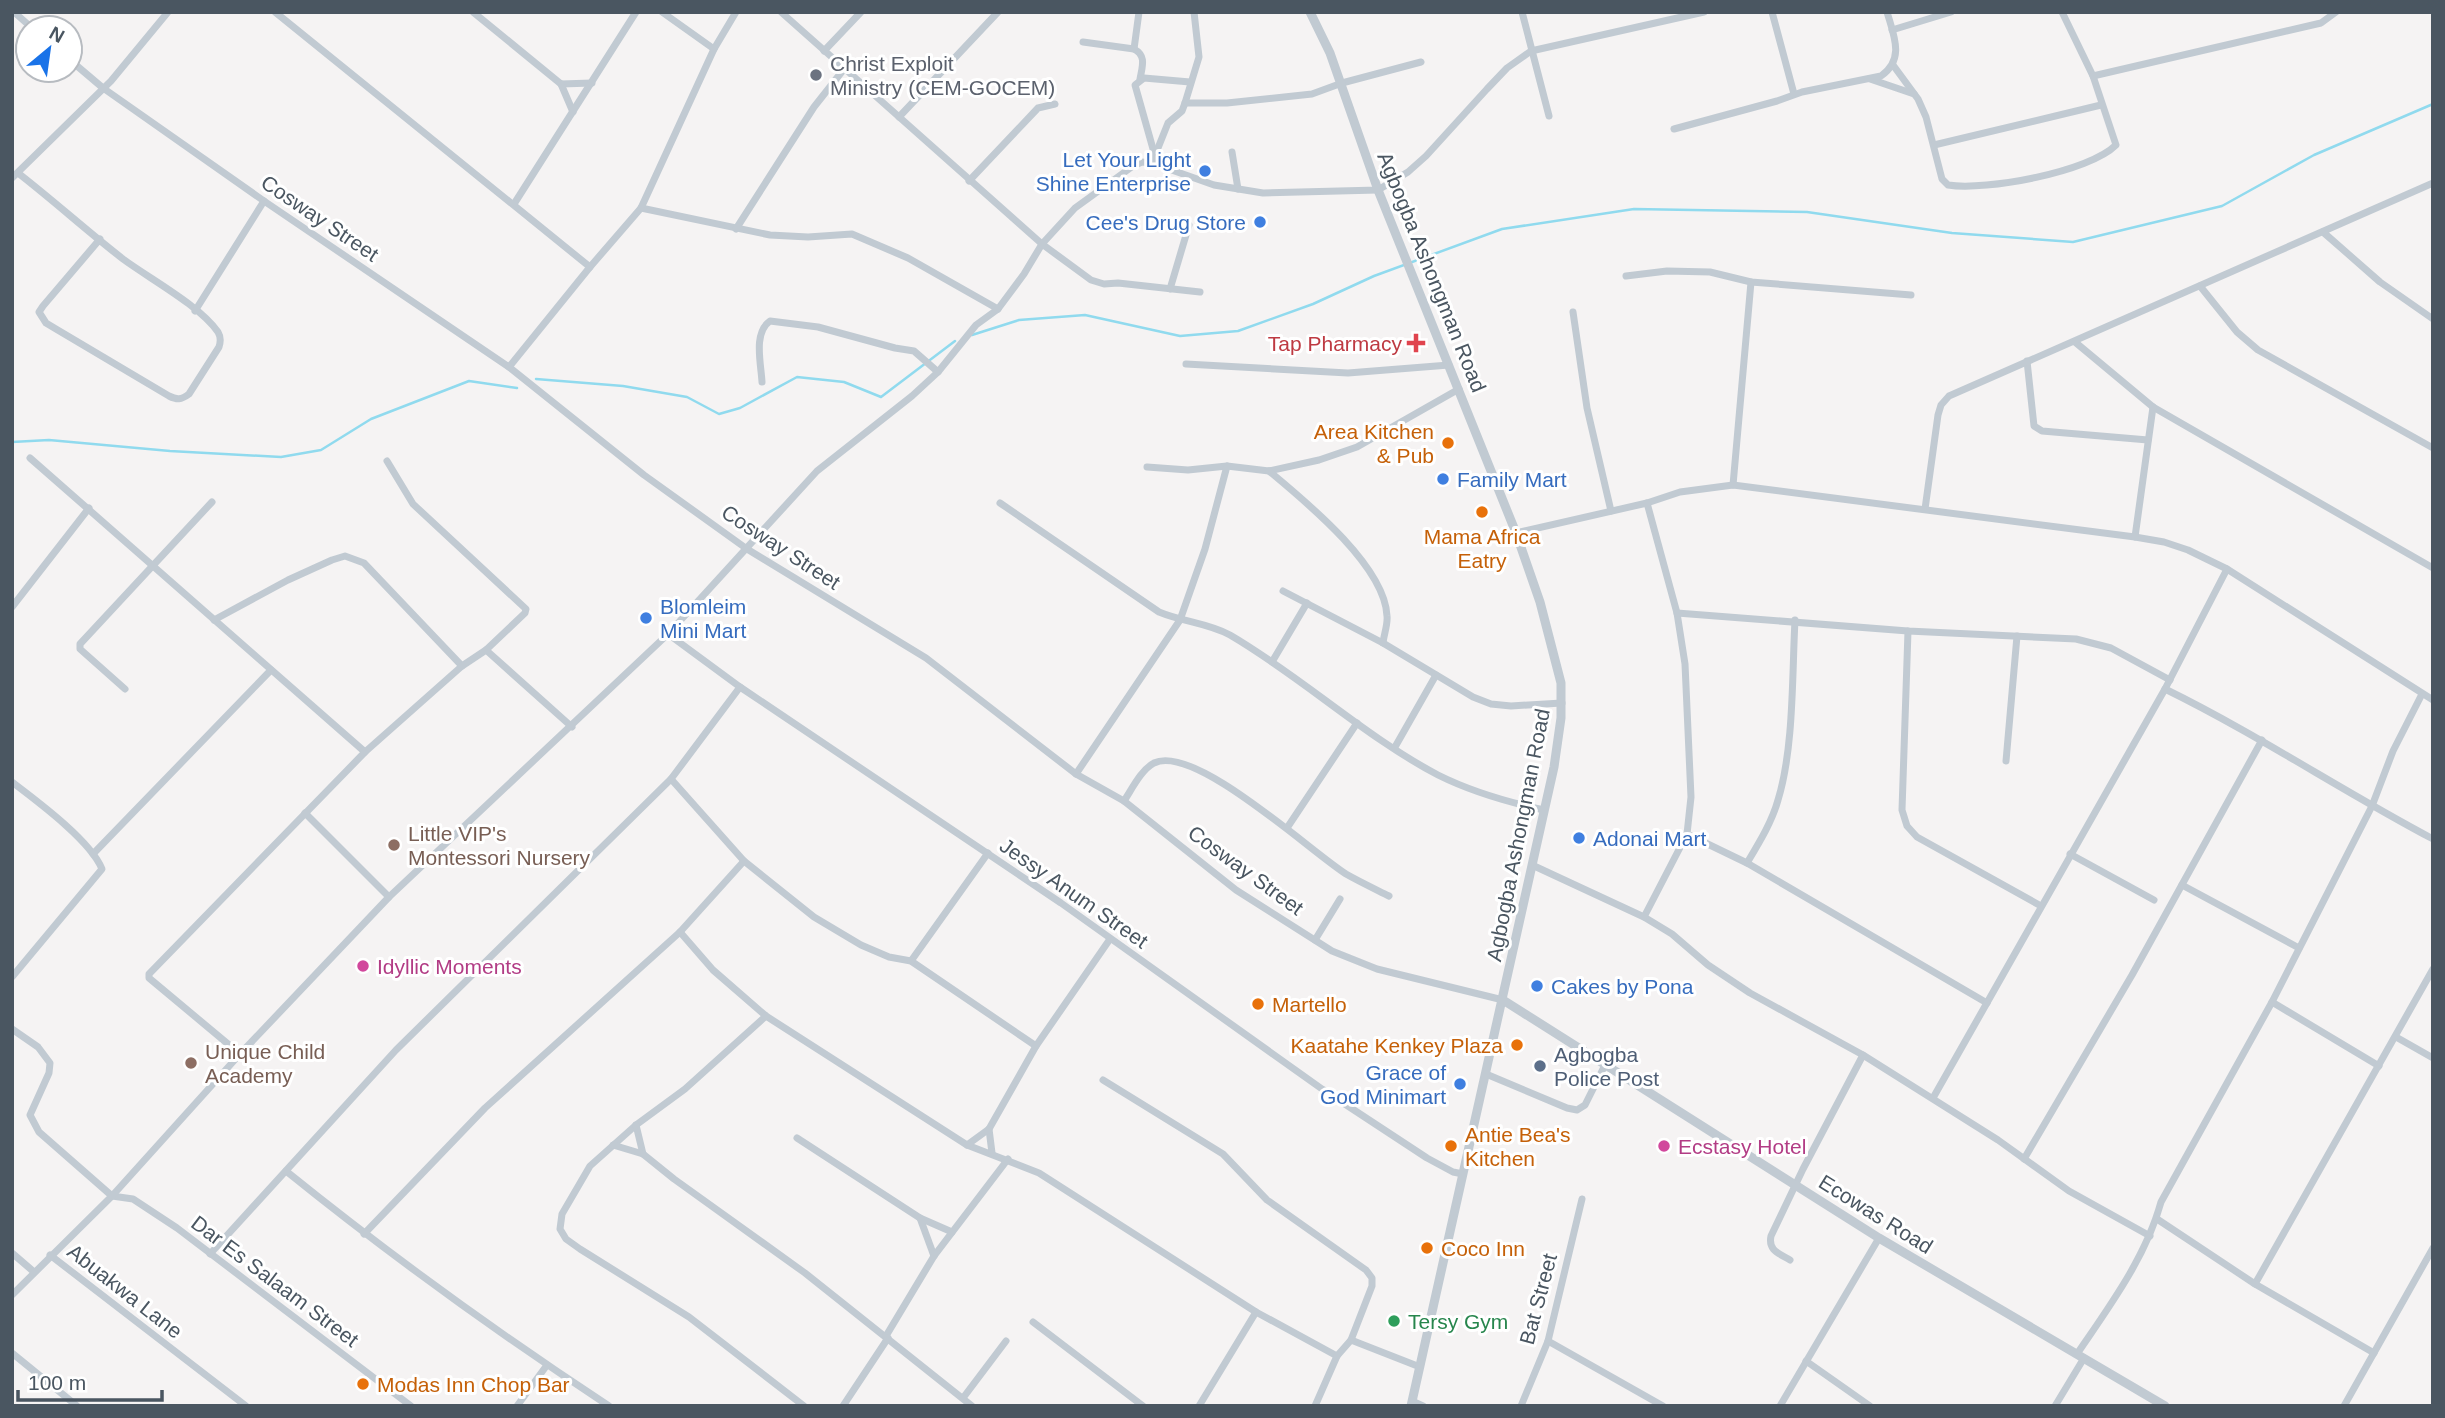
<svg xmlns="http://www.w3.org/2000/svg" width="2445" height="1418" font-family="Arial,sans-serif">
<rect width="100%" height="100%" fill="#f5f3f3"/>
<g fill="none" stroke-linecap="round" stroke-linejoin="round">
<g stroke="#90daee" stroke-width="2.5">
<polyline points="972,335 1019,320 1085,315 1180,336 1238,331 1313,304 1374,276 1502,229 1634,209 1807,212 1952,233 2073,242 2222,206 2314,155 2433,104"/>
<polyline points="536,379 623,386 687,397 719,414 740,408 797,377 844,382 881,397 955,341"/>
<polyline points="12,442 49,440 170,451 281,457 321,450 371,419 469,381 517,388"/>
</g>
<g stroke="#c1cad2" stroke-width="7">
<polyline points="14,12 32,28"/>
<polyline points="275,12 590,267"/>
<polyline points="473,12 561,84 592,83"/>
<polyline points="662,12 714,49"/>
<polyline points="781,12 1042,244 1091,280 1104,284 1118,283 1200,292"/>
<polyline points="1522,12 1549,116"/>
<polyline points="1772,12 1794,94"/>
<polyline points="1892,30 1951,12"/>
<path d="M1083,42L1134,49C1147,56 1142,67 1140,79"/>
<polyline points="1134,49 1139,12"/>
<polyline points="824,51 861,12"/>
<polyline points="70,60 103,88 264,201 509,367 644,475 747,549 926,658 1076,774 1124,801 1236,890 1332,951 1377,969 1503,1000"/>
<path d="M1893,65L1918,99L1926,117L1942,179L1948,185C1986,191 2089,172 2116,145L2093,76L2062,12"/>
<polyline points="2093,76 2321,23 2336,12"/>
<polyline points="1870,79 1914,94"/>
<polyline points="561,84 573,112"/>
<polyline points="1185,103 1227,103 1312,94 1342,83 1421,62"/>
<polyline points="899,117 998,12"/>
<path d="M1674,129L1777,101L1802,92L1881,76C1905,59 1894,36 1887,12"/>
<polyline points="1934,145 2101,105"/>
<polyline points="1232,152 1238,189"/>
<polyline points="1155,156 1135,85 1144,78 1190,82"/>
<polyline points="1152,163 1168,123 1182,111 1185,103 1199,57 1194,12"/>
<path d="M18,173C54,201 87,231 123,259C150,279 199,305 218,332C221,337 221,341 219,347L189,394C181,400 177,400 169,396L56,329L46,323L39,312L43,306L100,239"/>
<polyline points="12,178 111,81 168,12"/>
<polyline points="969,181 1038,108 1055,104"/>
<polyline points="514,204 636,12"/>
<polyline points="641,208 770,235 808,237 852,234 908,258 998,309"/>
<polyline points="736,229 814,107 844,69"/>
<polyline points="2323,232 2380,282 2433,319"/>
<polyline points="1626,276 1667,271 1710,272 1751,282 1911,295"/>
<polyline points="2200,286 2237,332 2258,350 2433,448"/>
<polyline points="1170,289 1189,225"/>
<polyline points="195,311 264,201"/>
<polyline points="1573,312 1587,408 1611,511"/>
<polyline points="2075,342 2153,407 2433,568"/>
<polyline points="2027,361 2034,426 2042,431 2148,440"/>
<polyline points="1186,364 1348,373 1449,365"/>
<polyline points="509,367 590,267 641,208 714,49 736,12"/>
<path d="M762,382C761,363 753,333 770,321L818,327L895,348L914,351L938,372"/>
<polyline points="30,458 365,752"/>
<polyline points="1147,467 1188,470 1227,466 1269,471 1319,460 1357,447 1459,389"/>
<path d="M1269,471C1305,501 1385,566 1387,616C1388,624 1384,634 1383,643"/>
<polyline points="1733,485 1751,282"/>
<path d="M1000,503L1159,612C1183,622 1208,623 1230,635C1302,677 1364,736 1438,775C1472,792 1507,802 1544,810"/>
<polyline points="1647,503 1677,613 1685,664 1691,797 1687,834"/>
<polyline points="1925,509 1938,415 1941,405 1949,396 2433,183"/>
<polyline points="1516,533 1647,503 1680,492 1733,485 2135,537 2164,542 2188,550 2227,569 2433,700"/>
<polyline points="2135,537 2153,407"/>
<polyline points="1283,591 1383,643 1473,697 1491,704 1511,706 1562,703"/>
<polyline points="12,607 89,508"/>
<polyline points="1677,613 1908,631 2076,639 2111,648 2170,680"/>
<polyline points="214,620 288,580 332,560 345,556 364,563 462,666"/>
<polyline points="1908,631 1902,810 1907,826 1917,837 2041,906"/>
<polyline points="668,634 740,687 1061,903 1322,1089 1427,1158 1453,1172 1463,1174"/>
<polyline points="486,650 572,727"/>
<polyline points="1272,662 1307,603"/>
<polyline points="125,689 80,649 80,644 212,502"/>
<path d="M2165,689C2257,734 2342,791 2433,839"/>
<polyline points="1395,747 1436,675"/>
<polyline points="2006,761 2017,636"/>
<polyline points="1076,774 1180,620 1205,549 1227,466"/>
<polyline points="671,779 744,861 814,917 861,945 889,957 911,961 1036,1046"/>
<path d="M12,782C37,801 91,841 102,869L12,977"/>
<path d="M1124,801C1132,789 1141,770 1154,763C1194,743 1311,852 1346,874C1360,882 1375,889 1389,896"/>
<polyline points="305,813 389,897"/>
<polyline points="1287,828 1357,723"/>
<polyline points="93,854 271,670"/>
<polyline points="2070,854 2154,900"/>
<path d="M1747,863C1759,843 1772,822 1778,800C1794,748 1792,675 1795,620"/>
<polyline points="1532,865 1644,917 1672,934 1708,965 1750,993 1863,1055 1998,1140 2069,1191 2150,1236"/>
<polyline points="2182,885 2299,948"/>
<polyline points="1644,917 1687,834 1747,863 1987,1003"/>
<polyline points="680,932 713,970 766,1016 967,1145 1039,1173 1256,1312 1337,1356"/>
<polyline points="1315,940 1340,899"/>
<polyline points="911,961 988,853"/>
<polyline points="2272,1002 2379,1066"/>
<polyline points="766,1016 685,1089 636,1125 590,1166 562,1214 560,1229 566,1239 580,1249 689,1317 804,1406"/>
<polyline points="12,1029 38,1047 50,1063 49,1073 30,1115 39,1132 112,1196 133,1199 177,1228 411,1406"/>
<polyline points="2396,1037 2433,1058"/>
<polyline points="240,1054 149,978 149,974 365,752 462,666 486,650 525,613 526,609 413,504 387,461"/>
<polyline points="1486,1074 1567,1108 1577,1110 1585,1105 1605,1065"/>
<polyline points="1103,1080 1223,1154 1267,1200 1366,1270 1372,1278 1372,1286 1351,1340 1337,1356 1315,1406"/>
<polyline points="1933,1098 2165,689 2227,569"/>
<polyline points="636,1125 643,1154"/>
<polyline points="989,1129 992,1153"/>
<polyline points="797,1138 920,1218 952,1232"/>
<polyline points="613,1145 643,1154 674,1179 805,1273 972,1406"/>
<polyline points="967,1145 989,1129 1036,1046 1110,939"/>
<polyline points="2024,1159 2132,975 2262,740"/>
<path d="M286,1171C390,1255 498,1333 609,1406"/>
<polyline points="920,1218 934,1256"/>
<polyline points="2157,1219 2255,1284 2374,1353"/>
<polyline points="364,1234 485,1108 680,932 744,861"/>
<polyline points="12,1253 34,1272"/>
<polyline points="210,1254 396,1050 671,779 740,687"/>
<polyline points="50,1255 246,1406"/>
<path d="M1790,1260C1778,1253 1768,1250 1771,1236L1803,1169L1863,1055"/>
<polyline points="2255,1284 2433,969"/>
<polyline points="12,1295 112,1196 240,1054 389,897 668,634 817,471 912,396 938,372 976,325 998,309 1024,274 1042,244 1075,208 1133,166 1142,162 1152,163 1214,185 1263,193 1378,190 1408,172 1426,156 1487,89 1507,68 1531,51 1704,12"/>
<polyline points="1033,1322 1143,1406"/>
<polyline points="886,1336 934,1256 1008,1159"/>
<polyline points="1351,1340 1420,1367"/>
<polyline points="1548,1341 1663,1406"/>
<polyline points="12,1353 77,1406"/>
<path d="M2077,1354C2109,1307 2146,1257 2161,1202L2272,1002L2372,806L2393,751L2422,694"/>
<polyline points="1806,1361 1870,1406"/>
<polyline points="963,1398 1006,1341"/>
<polyline points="1412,1401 1423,1406"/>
<polyline points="517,1406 547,1365"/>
<polyline points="843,1406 888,1338"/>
<polyline points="1199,1406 1256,1312"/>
<polyline points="1521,1406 1548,1341 1582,1199"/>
<polyline points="1780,1406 1879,1238"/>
<polyline points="2055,1406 2084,1358"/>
<polyline points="2344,1406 2433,1248"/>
</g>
<g stroke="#c1cad2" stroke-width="9">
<polyline points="1310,12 1330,53 1378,190 1516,533 1540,602 1561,683 1561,718 1554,767 1411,1406"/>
<polyline points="1503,1000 1879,1238 2165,1406"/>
</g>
</g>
<circle fill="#6b7280" stroke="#fff" stroke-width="2.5" cx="816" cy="75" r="7"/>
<g fill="#3f7fe0" stroke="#fff" stroke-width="2.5">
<circle cx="1205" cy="171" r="7"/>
<circle cx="1260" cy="222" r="7"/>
<circle cx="1443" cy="479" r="7"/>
<circle cx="646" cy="618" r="7"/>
<circle cx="1579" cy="838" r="7"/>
<circle cx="1537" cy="986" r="7"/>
<circle cx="1460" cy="1084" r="7"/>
</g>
<path fill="#e0444e" stroke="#fff" stroke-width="2.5" d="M1412.5 332.5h7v7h7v7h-7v7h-7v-7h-7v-7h7z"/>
<g fill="#e8710a" stroke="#fff" stroke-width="2.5">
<circle cx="1448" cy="443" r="7"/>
<circle cx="1482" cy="512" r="7"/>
<circle cx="1258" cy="1004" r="7"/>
<circle cx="1517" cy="1045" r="7"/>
<circle cx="1451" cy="1146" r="7"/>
<circle cx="1427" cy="1248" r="7"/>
<circle cx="363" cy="1384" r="7"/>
</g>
<g fill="#8d6e63" stroke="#fff" stroke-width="2.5">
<circle cx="394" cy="845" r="7"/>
<circle cx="191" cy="1063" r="7"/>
</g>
<g fill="#d1479c" stroke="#fff" stroke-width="2.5">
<circle cx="363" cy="966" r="7"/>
<circle cx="1664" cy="1146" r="7"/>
</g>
<circle fill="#5c6f8a" stroke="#fff" stroke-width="2.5" cx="1540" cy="1066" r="7"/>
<circle fill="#2e9e5b" stroke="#fff" stroke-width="2.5" cx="1394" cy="1321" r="7"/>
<g text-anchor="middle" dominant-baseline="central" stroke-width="6" stroke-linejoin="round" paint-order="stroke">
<g font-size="21" fill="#5b616d" stroke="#fff" text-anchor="start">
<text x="830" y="63">Christ Exploit<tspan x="830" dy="24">Ministry (CEM-GOCEM)</tspan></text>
</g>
<g font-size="21" fill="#366cbe" stroke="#fff" text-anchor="start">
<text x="1191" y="159" text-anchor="end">Let Your Light<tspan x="1191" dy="24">Shine Enterprise</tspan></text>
<text x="1246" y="222" text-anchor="end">Cee's Drug Store</text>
<text x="1457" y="479">Family Mart</text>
<text x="660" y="606">Blomleim<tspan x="660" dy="24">Mini Mart</tspan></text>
<text x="1593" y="838">Adonai Mart</text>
<text x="1551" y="986">Cakes by Pona</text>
<text x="1446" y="1072" text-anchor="end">Grace of<tspan x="1446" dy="24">God Minimart</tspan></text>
</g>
<g font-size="21" fill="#4a5661" stroke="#fff">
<text transform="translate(320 218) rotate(34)">Cosway Street</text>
<text transform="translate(1432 272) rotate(68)">Agbogba Ashongman Road</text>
<text transform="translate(781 547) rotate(33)">Cosway Street</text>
<text transform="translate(1518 835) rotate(-79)">Agbogba Ashongman Road</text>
<text transform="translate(1246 870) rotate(36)">Cosway Street</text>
<text transform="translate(1074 893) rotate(35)">Jessy Anum Street</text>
<text transform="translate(1876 1214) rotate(32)">Ecowas Road</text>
<text transform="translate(275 1281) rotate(37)">Dar Es Salaam Street</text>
<text transform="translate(125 1291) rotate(38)">Abuakwa Lane</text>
<text transform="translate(1538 1299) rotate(-75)">Bat Street</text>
</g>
<g font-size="21" fill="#be3a42" stroke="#fff" text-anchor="end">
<text x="1402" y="343">Tap Pharmacy</text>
</g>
<g font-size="21" fill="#c56008" stroke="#fff" text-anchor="start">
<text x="1434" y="431" text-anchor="end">Area Kitchen<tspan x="1434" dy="24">&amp; Pub</tspan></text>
<text x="1482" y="536" text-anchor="middle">Mama Africa<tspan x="1482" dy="24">Eatry</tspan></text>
<text x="1272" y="1004">Martello</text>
<text x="1503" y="1045" text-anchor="end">Kaatahe Kenkey Plaza</text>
<text x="1465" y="1134">Antie Bea's<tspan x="1465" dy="24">Kitchen</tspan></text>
<text x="1441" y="1248">Coco Inn</text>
<text x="377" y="1384">Modas Inn Chop Bar</text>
</g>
<g font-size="21" fill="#785e54" stroke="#fff" text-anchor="start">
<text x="408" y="833">Little VIP's<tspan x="408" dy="24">Montessori Nursery</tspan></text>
<text x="205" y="1051">Unique Child<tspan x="205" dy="24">Academy</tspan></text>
</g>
<g font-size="21" fill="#b23c85" stroke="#fff" text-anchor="start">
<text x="377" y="966">Idyllic Moments</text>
<text x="1678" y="1146">Ecstasy Hotel</text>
</g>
<g font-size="21" fill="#4e5e75" stroke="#fff" text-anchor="start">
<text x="1554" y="1054">Agbogba<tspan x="1554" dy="24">Police Post</tspan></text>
</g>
<g font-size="21" fill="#27864d" stroke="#fff" text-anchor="start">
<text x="1408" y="1321">Tersy Gym</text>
</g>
</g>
<rect width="2445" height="1418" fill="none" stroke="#4a5661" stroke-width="28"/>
<g transform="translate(49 49) rotate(29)"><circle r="33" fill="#ffffff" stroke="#b7bbc0" stroke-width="2"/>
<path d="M0-5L12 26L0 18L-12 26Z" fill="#1a73e8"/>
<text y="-10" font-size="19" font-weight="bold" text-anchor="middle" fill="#4a5661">N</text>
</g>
<path d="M18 1390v10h144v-10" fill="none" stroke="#4a5661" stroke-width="3.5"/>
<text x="28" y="1390" font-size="21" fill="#4a5661" stroke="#ffffff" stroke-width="5" paint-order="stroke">100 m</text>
</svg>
